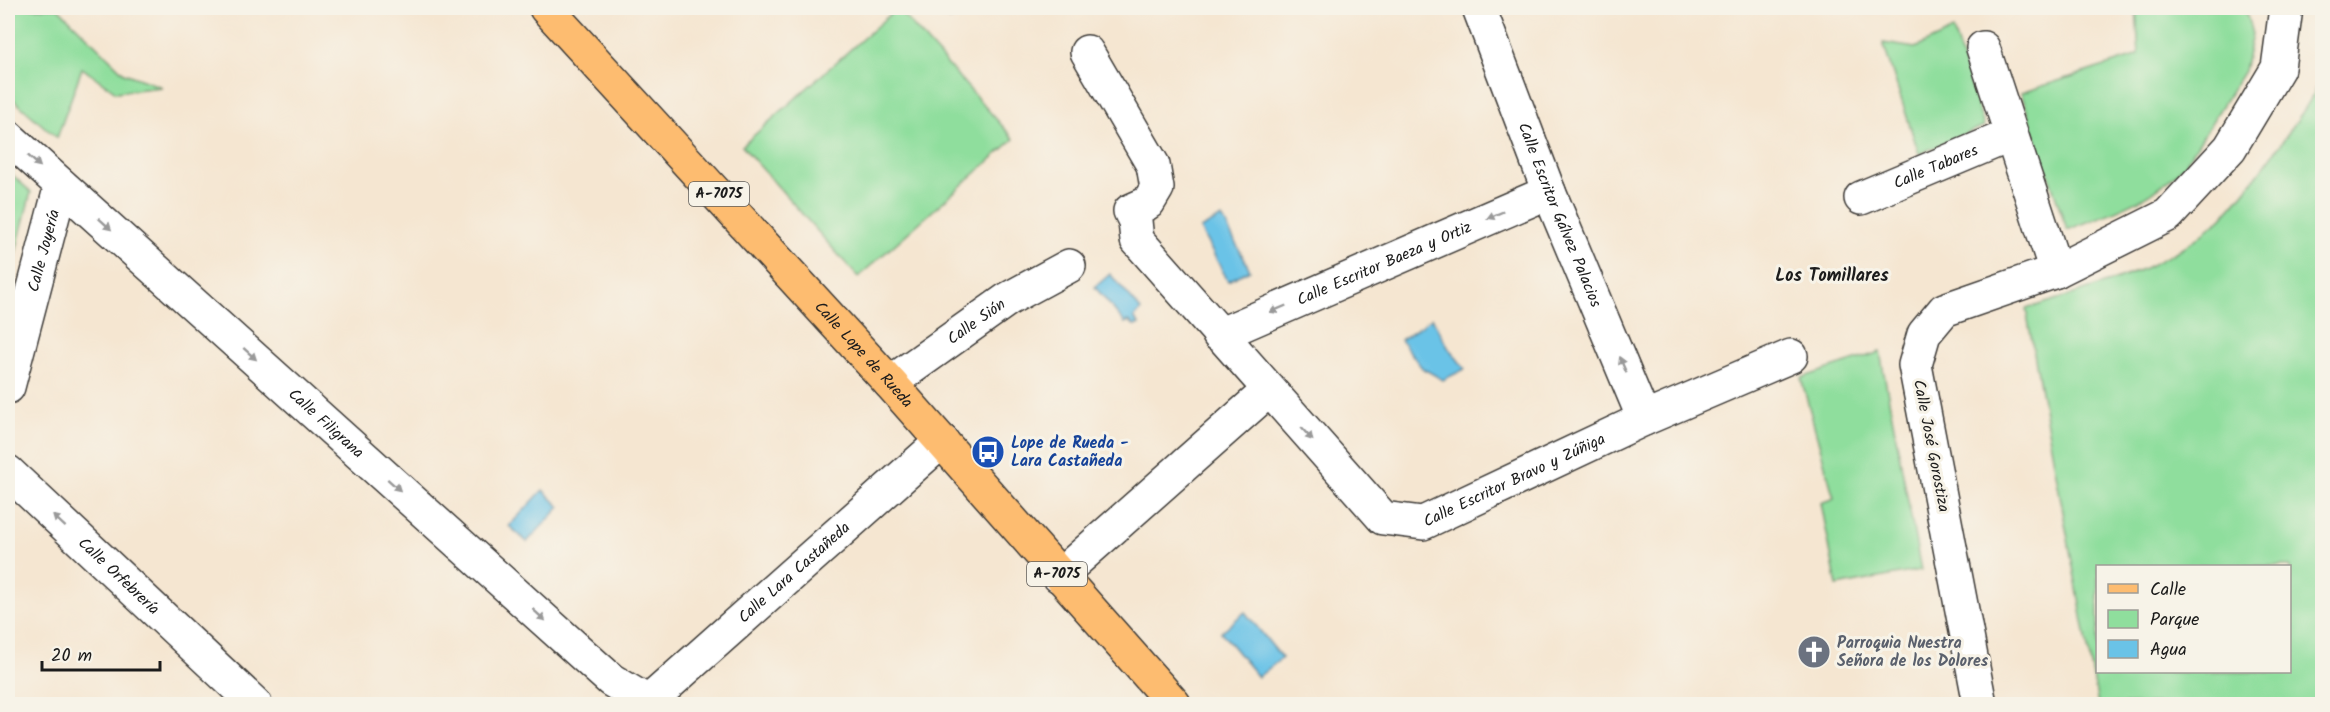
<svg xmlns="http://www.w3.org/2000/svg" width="2330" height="712" font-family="Kalam,sans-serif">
<rect width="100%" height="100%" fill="#f7f3e8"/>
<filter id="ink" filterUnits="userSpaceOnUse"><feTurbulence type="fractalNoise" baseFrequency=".0167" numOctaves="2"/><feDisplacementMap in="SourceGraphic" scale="12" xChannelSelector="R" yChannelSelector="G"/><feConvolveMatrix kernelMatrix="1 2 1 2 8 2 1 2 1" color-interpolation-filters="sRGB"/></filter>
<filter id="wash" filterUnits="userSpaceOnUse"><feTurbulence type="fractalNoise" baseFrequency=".008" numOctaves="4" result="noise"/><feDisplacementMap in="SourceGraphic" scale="24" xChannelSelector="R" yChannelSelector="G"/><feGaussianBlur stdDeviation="1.35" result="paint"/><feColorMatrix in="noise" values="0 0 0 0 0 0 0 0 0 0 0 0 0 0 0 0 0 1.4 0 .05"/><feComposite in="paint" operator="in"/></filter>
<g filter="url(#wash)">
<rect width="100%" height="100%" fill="#f5e6d1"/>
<g fill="#8fde9d" stroke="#567d5c" stroke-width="1.5" fill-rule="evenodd">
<polygon points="8,8 58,8 124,73 162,87 116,92 82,68 57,138 8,95"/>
<polygon points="897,8 1014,139 858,277 742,146"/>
<path d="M2136,8H2245L2252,34L2244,71L2186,163C2155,200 2110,213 2067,230L2021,93L2139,55Z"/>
<polygon points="1953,30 1984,126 1919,154 1883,43 1915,48"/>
<path d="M2322,77V704H2098L2026,309C2096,287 2172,268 2225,214C2244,194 2260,172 2276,150C2293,126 2310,104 2322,77ZM2098,566H2290V672H2098Z"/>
<polygon points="8,171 31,192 8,283"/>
<polygon points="1880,352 1921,570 1837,586 1821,503 1834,498 1801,378"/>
</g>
<g fill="#6ac3e7" stroke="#437082" stroke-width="1.5">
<polygon points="939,8 964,8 950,20"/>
<polygon points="1222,217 1250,270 1228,281 1200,229"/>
<polygon points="1110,274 1141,310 1134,318 1139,324 1135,326 1129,321 1125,323 1095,287"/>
<polygon points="1432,318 1448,347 1465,369 1443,380 1422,368 1401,340"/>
<polygon points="543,490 560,507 527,542 509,526"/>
<polygon points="1245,612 1282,658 1258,677 1221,632"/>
</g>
</g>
<g filter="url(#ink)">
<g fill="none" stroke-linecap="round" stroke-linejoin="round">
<g stroke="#3d3a37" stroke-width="36">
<g id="minor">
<path id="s1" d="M1479,8L1549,192L1644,419"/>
<polyline points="1983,48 2056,271"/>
<path id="s2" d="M1087,52L1153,165L1157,188L1148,203L1130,211L1135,221L1137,240L1383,518L1423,523L1644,419L1791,356"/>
<path id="s3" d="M8,137L611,680L651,704"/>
<path id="s4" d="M1861,198L2011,135"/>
<path id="s5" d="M1219,335L1549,192"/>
<path id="s6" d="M890,383L1008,299L1069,266"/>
<path id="s7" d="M8,387L61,185"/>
<path id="s8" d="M8,472L255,704"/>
<polyline points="1059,576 1268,391"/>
<path id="s9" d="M646,704L942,441"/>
<polyline points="1980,704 1915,365 1924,334 1944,310 2056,271 2168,215 2230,148 2278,68 2286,8"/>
</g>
</g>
<g stroke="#3d3a37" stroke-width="36">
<g id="major">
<path id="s10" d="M546,8L890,383L1174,704"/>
</g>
</g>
<use href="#minor" stroke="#fff" stroke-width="33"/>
<use href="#major" stroke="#fdbc70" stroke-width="33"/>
</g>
<defs><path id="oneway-solid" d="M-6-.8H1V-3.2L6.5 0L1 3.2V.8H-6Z" transform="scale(1.5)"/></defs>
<g fill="#999">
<use href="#oneway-solid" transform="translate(34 161) rotate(42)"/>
<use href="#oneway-solid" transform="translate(1495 215) rotate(157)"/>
<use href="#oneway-solid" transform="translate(105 224) rotate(42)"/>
<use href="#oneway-solid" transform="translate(1278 309) rotate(157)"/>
<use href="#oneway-solid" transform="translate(250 354) rotate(42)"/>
<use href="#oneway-solid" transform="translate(1623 365) rotate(-113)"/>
<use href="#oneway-solid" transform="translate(1307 434) rotate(48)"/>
<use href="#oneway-solid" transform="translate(394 485) rotate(42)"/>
<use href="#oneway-solid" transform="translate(59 521) rotate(-137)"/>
<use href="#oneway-solid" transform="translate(539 615) rotate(42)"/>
</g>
</g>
<defs>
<g id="bus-disc" transform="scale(1.725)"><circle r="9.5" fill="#1a4fb4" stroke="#f7f3e8"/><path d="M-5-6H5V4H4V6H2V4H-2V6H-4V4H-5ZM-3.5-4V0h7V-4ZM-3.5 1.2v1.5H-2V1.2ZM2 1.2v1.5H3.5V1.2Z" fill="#fff"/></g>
<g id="church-disc" transform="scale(1.725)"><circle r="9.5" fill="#6b7280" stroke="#f7f3e8"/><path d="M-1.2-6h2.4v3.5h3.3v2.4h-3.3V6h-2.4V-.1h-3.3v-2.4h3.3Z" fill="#fff"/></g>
</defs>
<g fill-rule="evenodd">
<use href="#bus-disc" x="988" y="452"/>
<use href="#church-disc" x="1814" y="652"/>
</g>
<g text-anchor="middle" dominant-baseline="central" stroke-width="6" stroke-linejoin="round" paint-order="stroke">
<g fill="#f7f3e8" stroke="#5e5c59" stroke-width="1.5">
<rect x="689" y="182" width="60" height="24" rx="4.5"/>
<rect x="1027" y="562" width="60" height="24" rx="4.5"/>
</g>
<g font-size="15" font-weight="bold" fill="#1c1c1c">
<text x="719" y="194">A-7075</text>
<text x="1057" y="574">A-7075</text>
</g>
<g font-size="16" fill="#1c1c1c" stroke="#f7f3e8">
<text stroke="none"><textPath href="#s4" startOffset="81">Calle Tabares</textPath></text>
<text stroke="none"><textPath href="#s1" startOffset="222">Calle Escritor Gálvez Palacios</textPath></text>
<text stroke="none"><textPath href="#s7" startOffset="141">Calle Joyería</textPath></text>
<text stroke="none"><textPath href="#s5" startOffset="180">Calle Escritor Baeza y Ortiz</textPath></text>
<text stroke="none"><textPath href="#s6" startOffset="106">Calle Sión</textPath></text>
<text stroke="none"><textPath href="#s10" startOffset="470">Calle Lope de Rueda</textPath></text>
<text stroke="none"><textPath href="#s3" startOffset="428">Calle Filigrana</textPath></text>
<text transform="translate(1931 446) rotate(79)">Calle José Gorostiza</text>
<text stroke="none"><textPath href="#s2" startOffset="734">Calle Escritor Bravo y Zúñiga</textPath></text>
<text stroke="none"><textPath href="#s9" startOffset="198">Calle Lara Castañeda</textPath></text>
<text stroke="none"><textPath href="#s8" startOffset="152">Calle Orfebrería</textPath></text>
</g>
<g font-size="16" font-weight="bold" fill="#164399" stroke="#f7f3e8" text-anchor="start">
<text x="1011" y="443">Lope de Rueda -<tspan x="1011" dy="18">Lara Castañeda</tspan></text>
</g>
<g font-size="16" font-weight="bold" fill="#5b616d" stroke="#f7f3e8" text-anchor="start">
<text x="1837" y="643">Parroquia Nuestra<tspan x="1837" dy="18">Señora de los Dolores</tspan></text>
</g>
<g font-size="18" font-weight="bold" fill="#1c1c1c" stroke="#f7f3e8">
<text x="1832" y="276">Los Tomillares</text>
</g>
</g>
<rect width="2330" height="712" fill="none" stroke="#f7f3e8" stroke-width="30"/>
<rect x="2096" y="565" width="195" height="108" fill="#f7f3e8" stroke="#9f9d96" stroke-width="1.5"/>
<rect x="2108" y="584" width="30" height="9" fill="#fdbc70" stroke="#9f9d96" stroke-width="1.5"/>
<text x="2150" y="595" font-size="18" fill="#1c1c1c">Calle</text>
<rect x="2108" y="610" width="30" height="18" fill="#8fde9d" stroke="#9f9d96" stroke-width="1.5"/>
<text x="2150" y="625" font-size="18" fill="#1c1c1c">Parque</text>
<rect x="2108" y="640" width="30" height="18" fill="#6ac3e7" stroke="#9f9d96" stroke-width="1.5"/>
<text x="2150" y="655" font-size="18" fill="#1c1c1c">Agua</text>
<path d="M42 661v9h118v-9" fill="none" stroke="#1c1c1c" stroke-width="3"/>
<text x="51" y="661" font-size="18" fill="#1c1c1c" stroke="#f7f3e8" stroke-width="4.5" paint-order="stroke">20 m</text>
</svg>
